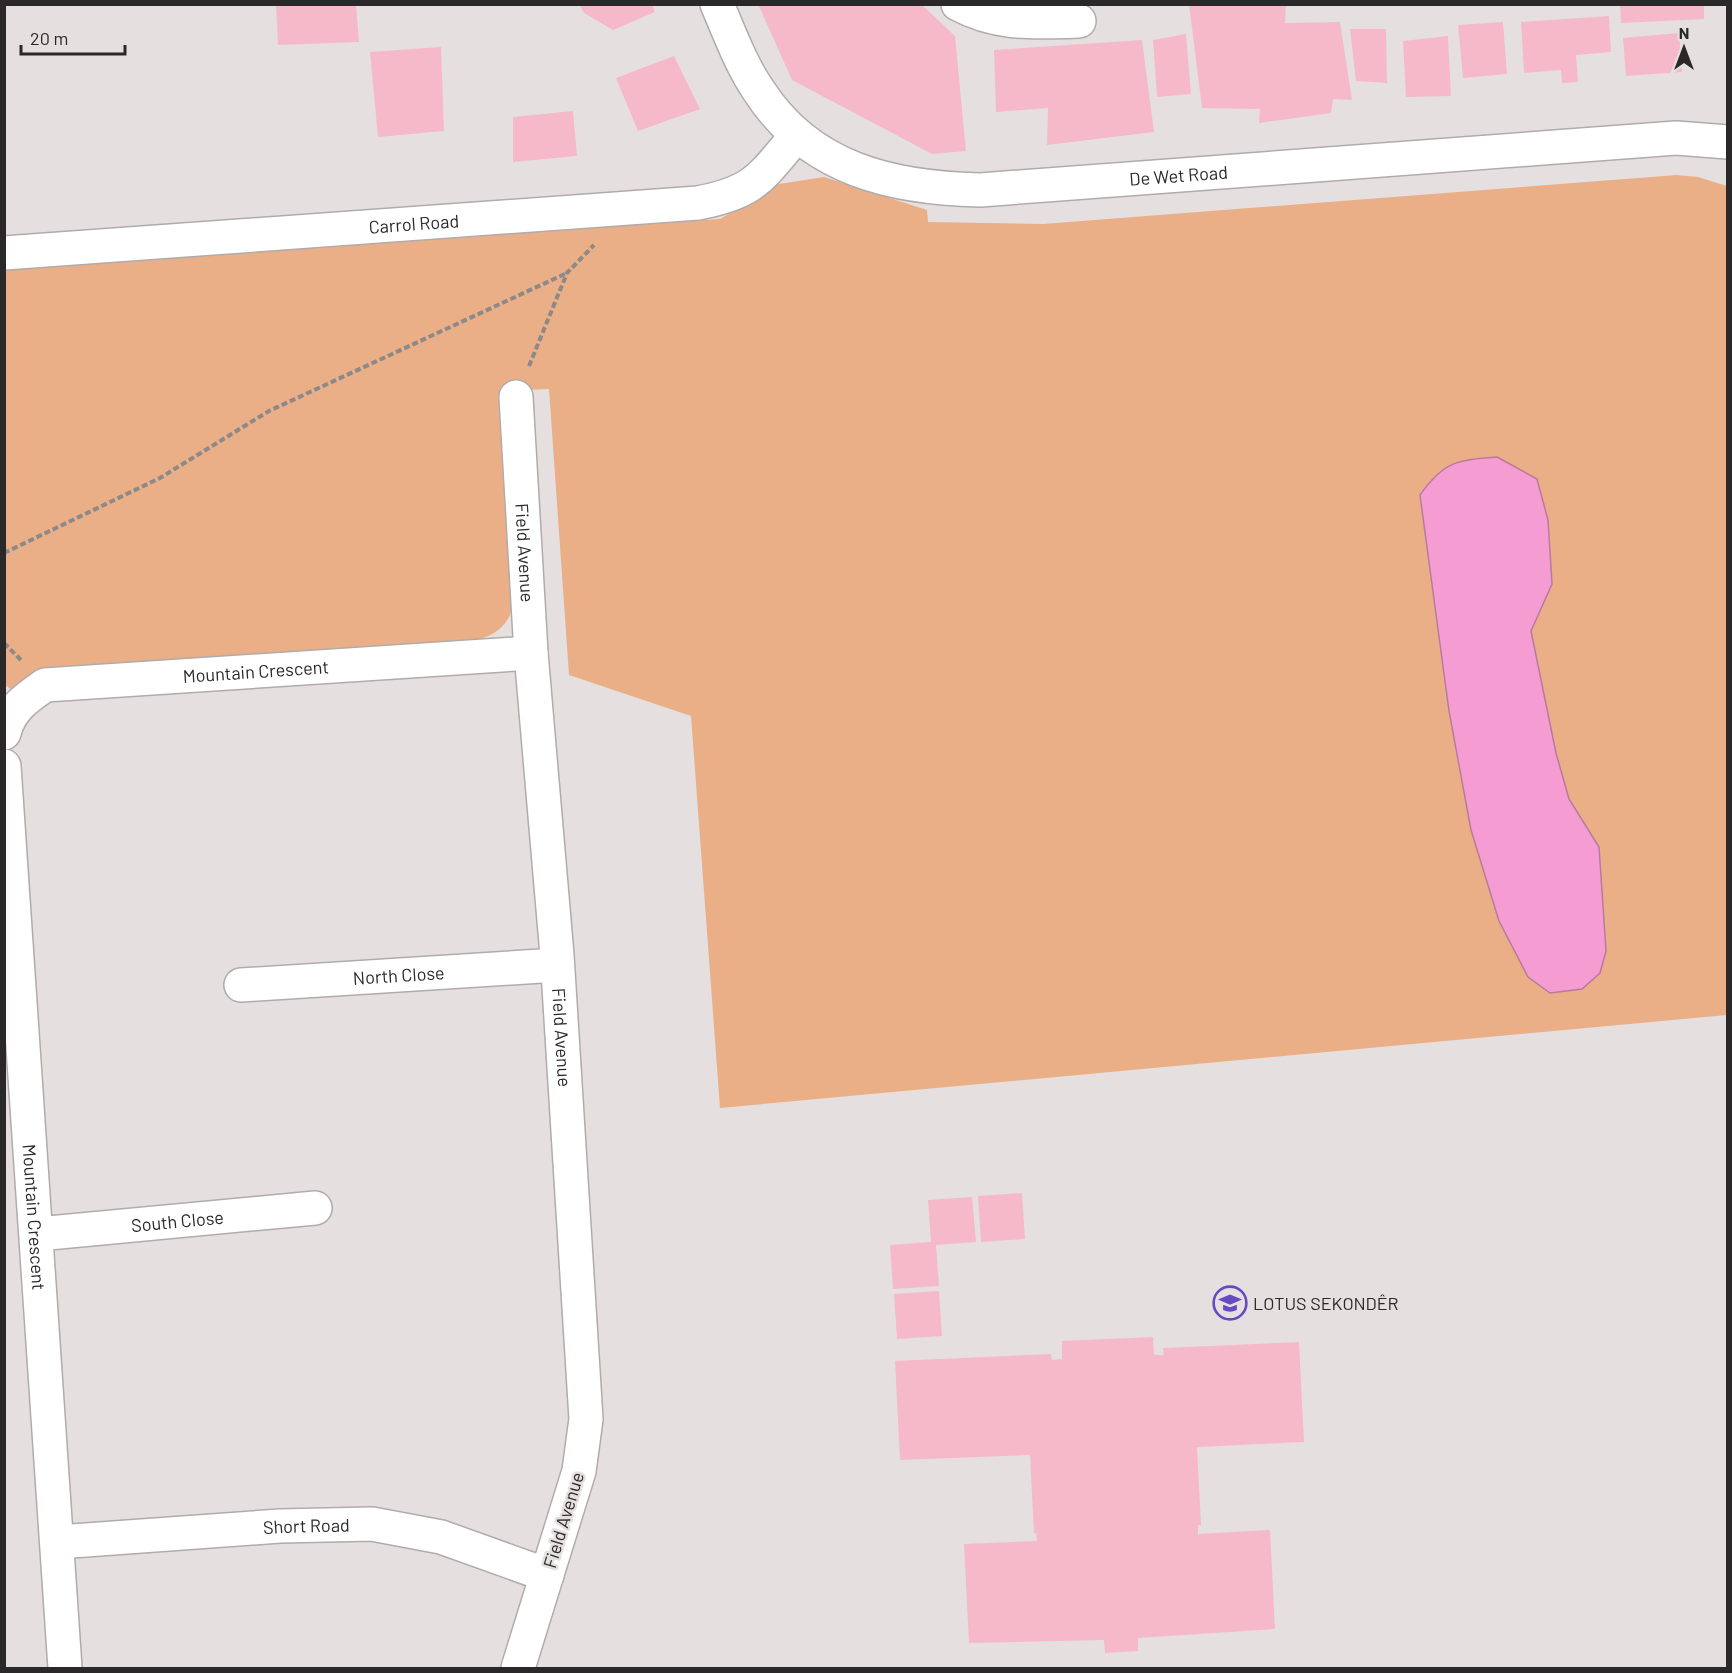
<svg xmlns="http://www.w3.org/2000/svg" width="1732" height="1673" font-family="Barlow,sans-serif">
<rect width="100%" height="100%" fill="#e5e0df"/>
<path fill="#eaaf87" d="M1677,175L1698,177L1727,186V1015L720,1108L691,716L569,675L549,389L500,391C504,433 525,586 509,617C501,632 487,638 472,641L13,691L5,685V270L720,219L779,184L824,177L927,210L928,222L1043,224Z"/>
<path fill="#f59dd2" stroke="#b87a9f" stroke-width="1.5" d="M1497,457L1537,479L1548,520L1552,584L1531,631L1556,753L1569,799L1599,847L1606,951L1600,973L1582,989L1550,993L1528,977L1499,921L1471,830L1449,711L1420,495C1444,461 1457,460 1497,457Z"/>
<g fill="#f6b9c9">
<polygon points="276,4 356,4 359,42 278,45"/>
<polygon points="579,4 652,4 655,12 613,30 584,13"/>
<polygon points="758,4 921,4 955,36 966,151 932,154 792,80"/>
<polygon points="1189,4 1286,4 1285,23 1340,22 1352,100 1333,99 1331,113 1259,123 1260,109 1202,108"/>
<polygon points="1620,4 1704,4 1704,19 1621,23"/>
<polygon points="1609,16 1611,52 1576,55 1578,82 1562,83 1561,70 1524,73 1521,22"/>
<polygon points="1503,22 1507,74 1463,78 1458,25"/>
<polygon points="1350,29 1386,29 1387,83 1356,81"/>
<polygon points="1679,33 1682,72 1626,76 1623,38"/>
<polygon points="1186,34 1191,94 1157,97 1153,40"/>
<polygon points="1448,36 1451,96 1406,97 1403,41"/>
<polygon points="1142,40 1154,132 1047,145 1048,108 996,112 994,50"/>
<polygon points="441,47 444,131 378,137 370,52"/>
<polygon points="674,56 700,109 638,131 616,78"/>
<polygon points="573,111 577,156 513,162 513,117"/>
<polygon points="1022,1193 1025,1239 981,1242 978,1196"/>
<polygon points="972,1197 976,1242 936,1245 939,1286 893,1289 890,1245 931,1242 928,1200"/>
<polygon points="939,1291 942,1336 897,1339 894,1294"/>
<polygon points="1153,1337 1154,1355 1164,1355 1163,1348 1299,1342 1304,1442 1197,1447 1201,1525 1198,1525 1198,1534 1270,1530 1275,1629 1138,1638 1138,1651 1105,1653 1104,1640 969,1643 964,1544 1037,1541 1036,1533 1034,1533 1030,1455 900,1460 895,1361 1051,1354 1052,1360 1062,1359 1062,1341"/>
</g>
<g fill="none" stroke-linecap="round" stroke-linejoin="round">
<g stroke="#b1abab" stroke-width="36">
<g id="minor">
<path d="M958,4C999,26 1034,22 1079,21"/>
<path id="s1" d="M4,253L698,203C756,192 761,177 797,135"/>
<path id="s2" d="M516,397L531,653L557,955L586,1419L579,1471L518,1668"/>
<path id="s3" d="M4,733C10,709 25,699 45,685L531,653"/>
<path id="s4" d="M4,766L65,1668"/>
<path id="s5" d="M241,985L557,965"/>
<path id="s6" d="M38,1234L315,1208"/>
<path id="s7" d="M58,1542L280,1526L372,1524L441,1537L547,1575"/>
</g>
</g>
<g stroke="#b1abab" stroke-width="36">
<g id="tertiary">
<path id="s8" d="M717,4C730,34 741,65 759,91C810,170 893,188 980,190L1676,138L1728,142"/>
</g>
</g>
<g stroke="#8d8989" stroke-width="4" stroke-dasharray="6 3" stroke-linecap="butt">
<polyline points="529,366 567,273 594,245"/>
<polyline points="4,553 160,478 269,411 567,273"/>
<polyline points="4,643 21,660"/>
</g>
<use href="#minor" stroke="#fff" stroke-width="33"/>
<use href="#tertiary" stroke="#fff" stroke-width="33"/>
</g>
<defs>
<g id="school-ring" transform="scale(1.725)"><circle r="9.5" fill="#e5e0df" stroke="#664ac3" stroke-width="1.5"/><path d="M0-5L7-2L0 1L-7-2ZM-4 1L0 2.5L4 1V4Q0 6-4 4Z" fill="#664ac3"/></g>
</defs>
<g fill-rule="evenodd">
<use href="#school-ring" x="1230" y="1303"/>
</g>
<g text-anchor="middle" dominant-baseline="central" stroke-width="5" stroke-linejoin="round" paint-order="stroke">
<g font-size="18" fill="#2a2828" stroke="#e5e0df">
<text stroke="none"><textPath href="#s8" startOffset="549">De Wet Road</textPath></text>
<text stroke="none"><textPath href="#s1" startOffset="411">Carrol Road</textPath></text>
<text stroke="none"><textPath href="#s2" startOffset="156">Field Avenue</textPath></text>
<text stroke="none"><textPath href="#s3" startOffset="276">Mountain Crescent</textPath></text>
<text stroke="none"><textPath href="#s5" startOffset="158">North Close</textPath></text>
<text stroke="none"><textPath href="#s2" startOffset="642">Field Avenue</textPath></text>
<text stroke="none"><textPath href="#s4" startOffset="452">Mountain Crescent</textPath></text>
<text stroke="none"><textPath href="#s6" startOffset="140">South Close</textPath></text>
<text transform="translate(563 1520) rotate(-73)">Field Avenue</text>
<text stroke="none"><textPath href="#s7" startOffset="249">Short Road</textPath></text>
</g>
<g font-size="18" fill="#2a2828" stroke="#e5e0df" text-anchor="start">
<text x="1253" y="1303">LOTUS SEKONDÊR</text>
</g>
</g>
<rect width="1732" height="1673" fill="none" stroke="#2a2828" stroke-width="12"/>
<g transform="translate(1684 48)" stroke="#e5e0df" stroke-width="4.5" paint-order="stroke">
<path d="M0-4.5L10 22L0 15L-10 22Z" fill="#2a2828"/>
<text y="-9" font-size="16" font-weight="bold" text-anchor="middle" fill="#2a2828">N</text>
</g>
<path d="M21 45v9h104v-9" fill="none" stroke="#2a2828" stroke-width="3"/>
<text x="30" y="45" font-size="18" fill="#2a2828" stroke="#e5e0df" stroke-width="4.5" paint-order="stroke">20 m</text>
</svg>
